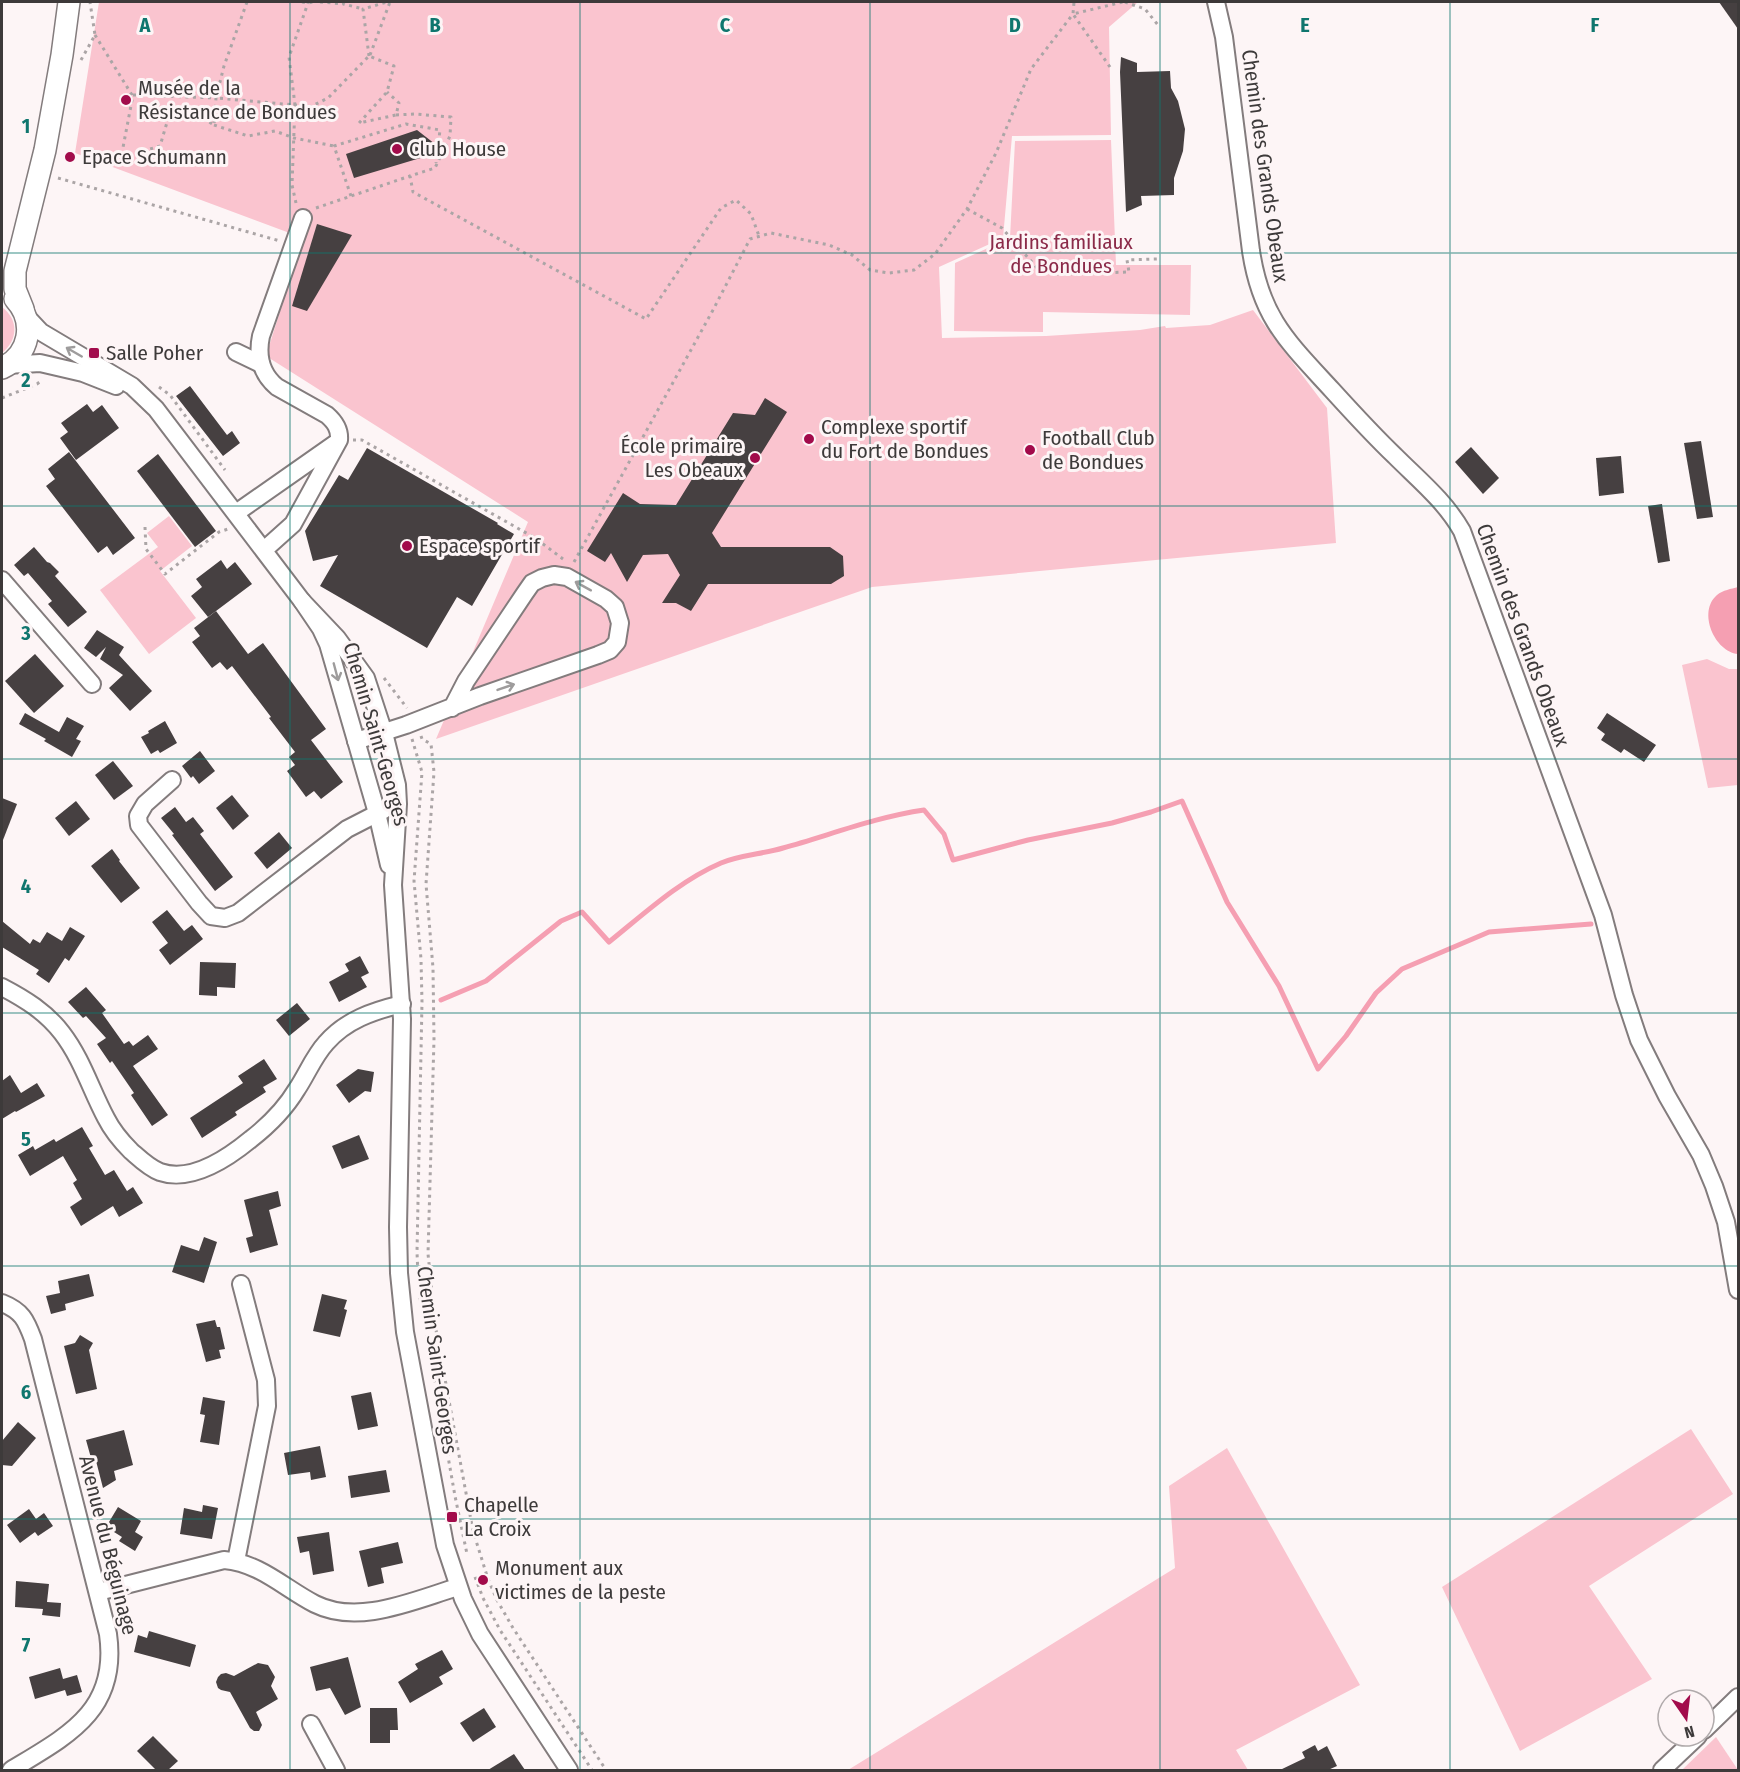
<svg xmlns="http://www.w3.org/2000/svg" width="1740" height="1772" font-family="'Fira Sans Condensed',sans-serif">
<rect width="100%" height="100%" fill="#fdf5f6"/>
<g fill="#fac4cf">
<polygon points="99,2 1138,2 1109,27 1111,135 1012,136 1003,238 939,267 942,338 1046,336 1140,330 1165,326 1166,328 1210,325 1253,310 1327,408 1336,543 872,587 436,739 528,522 266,356 303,238 75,153"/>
<polygon points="1111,140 1116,265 1191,265 1190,315 1043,312 1043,332 954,331 955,263 1010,238 1015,141"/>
<path d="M2,307C19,320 18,340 2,353Z"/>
<polygon points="169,516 192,546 160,571 196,618 149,654 100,590 158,547 147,533"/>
<polygon points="1707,659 1729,669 1738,669 1738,785 1708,788 1682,665"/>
<polygon points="1691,1429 1733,1494 1589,1586 1652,1679 1520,1751 1442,1587"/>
<polygon points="1227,1448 1360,1685 1236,1750 1248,1770 848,1770 1175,1568 1169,1486"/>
<polygon points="1716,1737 1738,1770 1682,1770"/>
</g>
<path fill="#f59fb2" d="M1738,587V654C1715,652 1697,612 1717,595C1723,590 1731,589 1738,587Z"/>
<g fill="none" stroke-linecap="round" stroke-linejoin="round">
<path stroke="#f59fb2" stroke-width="5" d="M441,1000L486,981L561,921L582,912L609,942C644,914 679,881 721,863C740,855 763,854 783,848C830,835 876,817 924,810L944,834L953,860L1028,840L1112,823L1151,812L1182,801L1227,902L1279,986L1318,1069L1346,1036L1376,993L1402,969L1489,932L1591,924"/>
</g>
<g fill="#464041">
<polygon points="1719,2 1738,2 1738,29"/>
<polygon points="1121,57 1137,63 1137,72 1170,71 1171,88 1178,101 1185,129 1183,151 1174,178 1174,195 1141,196 1142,205 1126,212 1120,72"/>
<polygon points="417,130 435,144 427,156 354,178 346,154"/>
<polygon points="317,224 352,235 307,311 292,306"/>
<polygon points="190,386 227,435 232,431 240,443 223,456 176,396"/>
<polygon points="765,398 787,412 712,533 721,547 830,547 843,556 844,576 831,584 708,584 691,611 676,603 662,603 680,575 668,554 643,555 627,582 611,553 605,562 587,551 623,493 640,504 676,505 733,413 755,415"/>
<polygon points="87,404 93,412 102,405 119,428 76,460 60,438 68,432 61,423"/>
<polygon points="1701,441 1713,517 1697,519 1684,443"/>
<polygon points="1471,447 1499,478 1483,494 1455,462"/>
<polygon points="367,448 498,523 497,524 514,534 472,606 457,597 427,648 320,586 338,555 313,561 305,531 339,475 348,480"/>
<polygon points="69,452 135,538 113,555 107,546 98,553 46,486 55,479 48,469"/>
<polygon points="158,454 216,531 195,547 137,471"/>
<polygon points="1621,456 1624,493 1599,496 1596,458"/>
<polygon points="1662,504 1670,561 1658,563 1648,506"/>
<polygon points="34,547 47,562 50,563 59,572 55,576 87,612 68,627 48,604 52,601 28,573 24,576 14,565"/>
<polygon points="221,560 227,569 235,562 252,584 208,617 191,596 202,587 196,579"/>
<polygon points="216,611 248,654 263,643 326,729 311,740 343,782 321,799 314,791 306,797 287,771 295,765 289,757 295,752 269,718 271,717 232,666 227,670 220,662 212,668 192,642 200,636 194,628"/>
<polygon points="97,630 124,647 119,655 152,691 130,711 109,688 123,675 100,659 106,647 96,657 84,648"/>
<polygon points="35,654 64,686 34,713 5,681"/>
<polygon points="25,713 59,732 67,717 84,726 76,739 81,741 72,757 44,741 46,739 19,724"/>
<polygon points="1607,713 1656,745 1644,762 1624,749 1621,753 1601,740 1605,734 1597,728"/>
<polygon points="165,721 177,743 160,753 158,750 151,754 141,737 149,733 148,731"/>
<polygon points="200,751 215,771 199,784 193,776 191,778 182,766"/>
<polygon points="113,761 133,786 114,800 95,775"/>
<polygon points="232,795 249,816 233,830 216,808"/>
<polygon points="2,798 17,804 3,840 2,840"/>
<polygon points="76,801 90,819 69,836 55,818"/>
<polygon points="175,807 186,822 193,817 204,831 200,834 233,877 215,891 172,835 174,834 161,818"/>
<polygon points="279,832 292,848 267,869 254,853"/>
<polygon points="112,849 120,860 119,861 140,888 121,903 91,866"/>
<polygon points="167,910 184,931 192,925 203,939 170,965 159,950 168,943 152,922"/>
<polygon points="2,921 30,944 33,939 40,943 47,932 62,941 70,927 85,936 69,961 65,958 49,983 36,974 39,970 2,947"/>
<polygon points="360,956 369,973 361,977 367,987 339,1002 329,982 349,971 345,964"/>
<polygon points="200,962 236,963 235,988 217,987 217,996 199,995"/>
<polygon points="86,987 106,1010 102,1013 124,1044 129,1041 133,1046 148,1035 158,1049 133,1066 168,1115 152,1126 131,1095 134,1093 112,1061 110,1063 97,1044 106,1038 86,1016 83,1018 68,1002"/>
<polygon points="297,1003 310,1019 289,1036 276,1020"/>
<polygon points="264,1059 277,1079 263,1087 266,1092 235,1112 237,1115 202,1138 190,1118 243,1083 238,1076"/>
<polygon points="358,1069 374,1072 371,1092 365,1091 349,1103 336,1085"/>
<polygon points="10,1075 21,1093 37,1083 45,1096 16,1112 15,1111 2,1119 2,1081"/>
<polygon points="82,1127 93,1146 89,1148 105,1175 114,1170 127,1191 133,1187 143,1203 119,1217 113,1206 81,1226 70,1207 82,1199 73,1183 77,1180 63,1156 30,1176 18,1155 33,1146 35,1150 54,1139 56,1142"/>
<polygon points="359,1135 369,1159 342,1169 332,1146"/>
<polygon points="278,1191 281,1206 269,1210 278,1245 250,1253 246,1238 253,1236 244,1200"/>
<polygon points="204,1237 217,1242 204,1283 172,1272 181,1245 199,1251"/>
<polygon points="89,1274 94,1296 65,1304 66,1310 51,1314 46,1296 60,1293 58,1281"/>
<polygon points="322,1294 347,1300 344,1309 347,1310 340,1337 313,1331"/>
<polygon points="215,1320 217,1327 220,1327 225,1349 219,1350 221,1358 206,1362 196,1324"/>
<polygon points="80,1335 93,1343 89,1350 97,1389 76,1394 64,1346 75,1343"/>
<polygon points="371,1392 378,1426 358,1430 351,1396"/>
<polygon points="203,1397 225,1401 219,1445 200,1442 205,1415 200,1414"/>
<polygon points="18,1422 36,1438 12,1466 2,1465 2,1441"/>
<polygon points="124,1430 133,1465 114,1471 116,1480 103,1488 95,1457 91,1458 86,1440"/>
<polygon points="320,1446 326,1477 311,1480 310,1472 288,1475 284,1453"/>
<polygon points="386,1470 390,1492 351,1498 348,1476"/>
<polygon points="203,1505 218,1508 212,1539 180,1534 184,1508 202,1512"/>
<polygon points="118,1507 141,1521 135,1532 143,1537 135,1551 119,1541 122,1537 106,1527"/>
<polygon points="29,1509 36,1519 44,1513 53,1526 38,1536 35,1532 20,1543 7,1525"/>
<polygon points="329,1532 334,1571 313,1575 309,1551 300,1553 297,1537"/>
<polygon points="398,1542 403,1563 381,1568 384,1583 368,1587 359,1551"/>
<polygon points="16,1581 49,1584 47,1602 61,1603 60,1617 42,1615 43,1609 15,1607"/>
<polygon points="149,1631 196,1645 190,1667 134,1652 138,1635 147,1638"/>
<polygon points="442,1650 453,1669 439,1677 443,1684 410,1703 398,1682 418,1669 415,1664"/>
<polygon points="348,1657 361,1707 345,1715 330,1688 316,1691 310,1667"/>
<polygon points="258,1663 268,1665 275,1677 271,1686 278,1699 256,1712 262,1725 259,1731 254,1731 250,1728 230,1692 221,1690 218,1688 216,1682 218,1677 221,1674 226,1673 234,1676"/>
<polygon points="60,1668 63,1679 77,1675 82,1692 67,1696 65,1690 35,1699 29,1677"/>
<polygon points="370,1708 397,1708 398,1730 390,1730 390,1743 370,1743"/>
<polygon points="484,1708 496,1727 473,1742 460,1723"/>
<polygon points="153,1736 178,1761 168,1770 156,1770 137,1751"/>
<polygon points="1315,1745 1318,1751 1327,1746 1337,1766 1328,1770 1280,1770 1305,1758 1302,1752"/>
<polygon points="514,1754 525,1770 488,1770"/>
</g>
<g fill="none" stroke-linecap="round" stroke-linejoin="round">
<g stroke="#837c7d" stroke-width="20">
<g id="minor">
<path d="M1216,2L1224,37L1251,251C1261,318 1288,342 1332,390C1352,412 1373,435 1395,456C1419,480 1445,501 1462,531L1603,915L1624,995L1639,1040L1667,1096L1701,1155L1714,1186L1726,1222L1738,1290"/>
<polyline points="25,315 41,332 132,386 156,409 302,601 321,629 328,644 377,813 389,865"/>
<polyline points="236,352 261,364"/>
<polyline points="7,365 40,363 83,373 116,386"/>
<polyline points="236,513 336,443"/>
<path d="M264,550L293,524L339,440C340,429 335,422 327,415L277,387C261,374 257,355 261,336L303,218"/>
<polyline points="2,580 92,684"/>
<polyline points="302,601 337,638 366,678 384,733 397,785 398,804 393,885 402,1019 398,1227 399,1273 405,1332 445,1545 463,1599 480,1634 569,1770"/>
<polyline points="356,741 406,725 480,696 598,655 610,650 617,642 620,623 615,607 606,599 567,577 554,575 542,578 532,583 525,593 466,681 452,708"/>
<polyline points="172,780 145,804 138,816 139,825 199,903 211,916 225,918 238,913 347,829 384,810"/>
<path d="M2,987C25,999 46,1012 62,1033C82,1059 91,1090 106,1118C112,1130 121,1141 131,1151C139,1158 149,1168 160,1172C192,1183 228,1158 251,1139C269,1125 285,1109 297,1089C307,1074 314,1056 326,1043C346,1020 373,1011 402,1004"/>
<path d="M2,1303C22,1311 26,1320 33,1339L108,1634C119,1711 67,1736 11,1770"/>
<polyline points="236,1561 267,1406 266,1380 241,1284"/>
<path d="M98,1592L224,1560C260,1563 284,1588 315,1604C359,1626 414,1600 458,1587"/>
<polyline points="311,1724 336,1770"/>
<polyline points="1704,1730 1738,1697"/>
<polyline points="1662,1770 1698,1736"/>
</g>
</g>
<g stroke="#837c7d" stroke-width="24">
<g id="major">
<polyline points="23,309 15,289 15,271 45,150 62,55 69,2"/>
<path d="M2,368C30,355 36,322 15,299"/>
</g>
</g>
<g stroke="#aba5a6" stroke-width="3" stroke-dasharray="3 4.5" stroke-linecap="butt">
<polyline points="247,2 224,66 216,98 295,105 289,57 308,3"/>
<polyline points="302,2 308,3 313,2"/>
<polyline points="320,2 344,4"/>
<polyline points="343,2 344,4 363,9"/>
<polyline points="1125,2 1145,9 1158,25"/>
<polyline points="95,35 132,95"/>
<polyline points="370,55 390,2"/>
<polyline points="369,56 363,9 387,2"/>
<polyline points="81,60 95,35 90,2"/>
<polyline points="1110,67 1073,14 1123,2"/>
<polygon points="133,95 216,98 214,125 195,114 168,119 160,146 121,158"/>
<polyline points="396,115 415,114 451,117 450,136 435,168 410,176 413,192 646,319 721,208 736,200 751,214 759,236"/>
<polyline points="214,125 248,136 275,131 294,138 334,146"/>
<polyline points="58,178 280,241"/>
<polyline points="351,196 334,146 406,124 440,130 436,163"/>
<polyline points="296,203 292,185 295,105 310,107 328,98 369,56 394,66 387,92 359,123 396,115 399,103 387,92"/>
<polyline points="316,208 410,176"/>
<polyline points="967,209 1002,228 1038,269 1058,274 1129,272 1127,260 1157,259"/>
<polyline points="159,387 170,395 225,470"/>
<polyline points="2,398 37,384 41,381"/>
<polyline points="353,440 362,440 535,538 563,559"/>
<polyline points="145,527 146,549 165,574 219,532 228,529"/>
<polyline points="574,562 713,310 750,239 771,233 829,245 852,255 870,270 889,273 914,270 935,254 967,209 996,153 1031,69 1073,14 1074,2"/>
<polyline points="384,678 407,708"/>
<polyline points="421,736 422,739 431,744 434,772 426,884 433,968 434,1039 428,1254 436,1330 473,1531 488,1579 497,1600 513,1628 606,1770"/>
<polyline points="412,739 422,772 414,881 421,959 422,1002 417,1252 418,1276"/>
<polyline points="420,1298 455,1496 467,1554"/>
<polyline points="475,1577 483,1598 500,1630 592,1770"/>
</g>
<use href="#minor" stroke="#fff" stroke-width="16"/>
<use href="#major" stroke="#fff" stroke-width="21"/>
</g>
<defs><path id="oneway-shaft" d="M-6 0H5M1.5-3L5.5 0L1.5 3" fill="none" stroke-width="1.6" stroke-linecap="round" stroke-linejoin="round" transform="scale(1.5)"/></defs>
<g stroke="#9e9c9c">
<use href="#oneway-shaft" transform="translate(74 352) rotate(-150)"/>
<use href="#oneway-shaft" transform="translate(583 586) rotate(-151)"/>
<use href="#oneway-shaft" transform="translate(336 672) rotate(75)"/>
<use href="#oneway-shaft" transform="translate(506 687) rotate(-19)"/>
</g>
<path fill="none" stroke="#0f766e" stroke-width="1.5" stroke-opacity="0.55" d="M290,2V1770M580,2V1770M870,2V1770M1160,2V1770M1450,2V1770M2,253H1738M2,506H1738M2,759H1738M2,1013H1738M2,1266H1738M2,1519H1738"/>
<g fill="#a20b4b" stroke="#fdf5f6" stroke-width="2">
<circle cx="126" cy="100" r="6"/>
<circle cx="397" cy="149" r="6"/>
<circle cx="70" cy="157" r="6"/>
<rect x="88" y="347" width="12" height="12" rx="3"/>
<circle cx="809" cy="439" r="6"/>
<circle cx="1030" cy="450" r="6"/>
<circle cx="755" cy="458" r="6"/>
<circle cx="407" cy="546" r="6"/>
<rect x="446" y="1511" width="12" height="12" rx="3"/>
<circle cx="483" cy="1580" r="6"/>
</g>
<g text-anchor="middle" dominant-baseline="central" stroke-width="6" stroke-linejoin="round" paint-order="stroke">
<g font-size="21" fill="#3d3a3a" stroke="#fdf5f6" text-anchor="start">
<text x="138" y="88">Musée de la<tspan x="138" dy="24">Résistance de Bondues</tspan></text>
<text x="409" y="149">Club House</text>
<text x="82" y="157">Epace Schumann</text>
<text x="106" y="353">Salle Poher</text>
<text x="821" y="427">Complexe sportif<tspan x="821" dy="24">du Fort de Bondues</tspan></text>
<text x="1042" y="438">Football Club<tspan x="1042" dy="24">de Bondues</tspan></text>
<text x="743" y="446" text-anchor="end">École primaire<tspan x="743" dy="24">Les Obeaux</tspan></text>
<text x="419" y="546">Espace sportif</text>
<text x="464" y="1505">Chapelle<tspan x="464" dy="24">La Croix</tspan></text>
<text x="495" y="1568">Monument aux<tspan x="495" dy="24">victimes de la peste</tspan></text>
</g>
<g font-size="21" fill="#3d3a3a" stroke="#fdf5f6">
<text transform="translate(1265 166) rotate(82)">Chemin des Grands Obeaux</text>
<text transform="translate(1523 635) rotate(70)">Chemin des Grands Obeaux</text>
<text transform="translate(376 734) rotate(74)">Chemin Saint-Georges</text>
<text transform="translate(437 1360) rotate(82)">Chemin Saint-Georges</text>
<text transform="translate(108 1545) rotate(76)">Avenue du Béguinage</text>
</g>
<g font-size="21" fill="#8b2a49" stroke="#fdf5f6">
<text x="1061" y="242">Jardins familiaux<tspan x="1061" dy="24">de Bondues</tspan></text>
</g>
</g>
<g font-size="20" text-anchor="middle" font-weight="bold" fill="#0f766e" stroke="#fdf5f6" stroke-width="6" stroke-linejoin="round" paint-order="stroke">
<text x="145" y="32">A</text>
<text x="435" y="32">B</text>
<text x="725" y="32">C</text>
<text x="1015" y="32">D</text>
<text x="1305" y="32">E</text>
<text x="1595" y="32">F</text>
<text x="26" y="133">1</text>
<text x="26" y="387">2</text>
<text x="26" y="640">3</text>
<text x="26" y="893">4</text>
<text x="26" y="1146">5</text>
<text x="26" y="1399">6</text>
<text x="26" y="1652">7</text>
</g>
<rect width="1740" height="1772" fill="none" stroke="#3d3a3a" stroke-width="6"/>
<g transform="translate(1686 1718) rotate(166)"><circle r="28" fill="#fdf5f6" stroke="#b0aaab" stroke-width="1.5"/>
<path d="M0-4.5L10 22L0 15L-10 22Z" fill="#a20b4b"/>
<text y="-9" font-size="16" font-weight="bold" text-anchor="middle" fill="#3d3a3a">N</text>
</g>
</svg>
